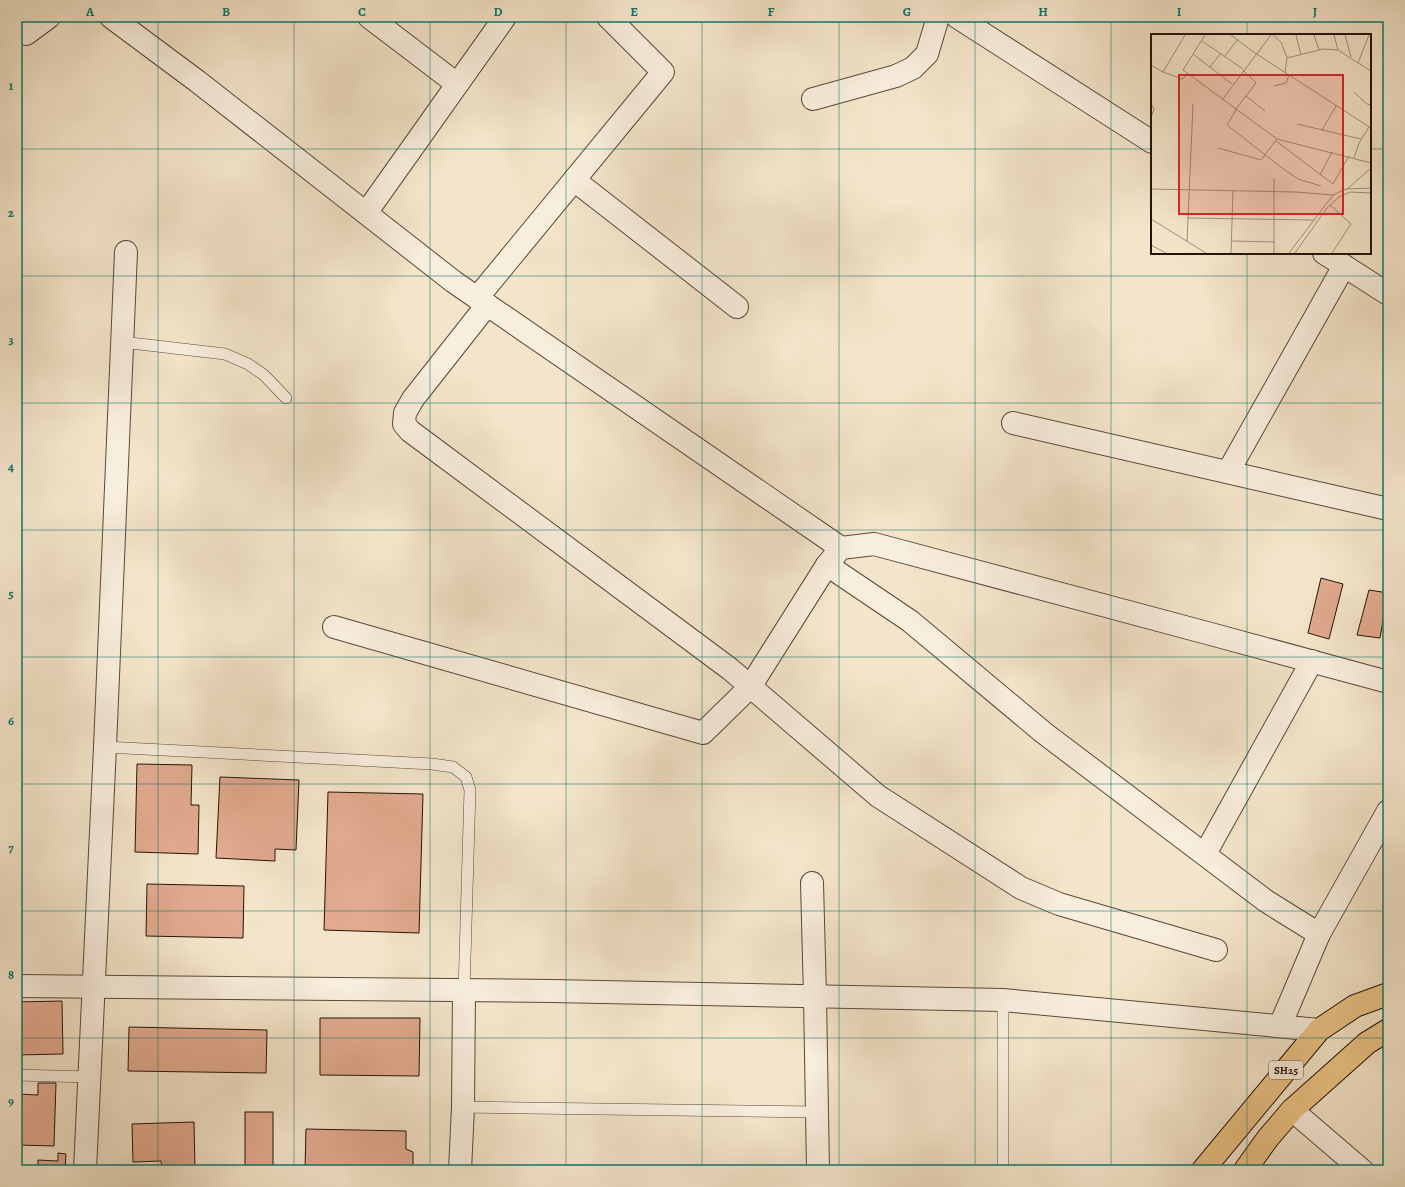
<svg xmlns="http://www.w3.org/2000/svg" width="1405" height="1187" font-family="Alegreya,serif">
<rect width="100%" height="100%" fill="#f4e5ca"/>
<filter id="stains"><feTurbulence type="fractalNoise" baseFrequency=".005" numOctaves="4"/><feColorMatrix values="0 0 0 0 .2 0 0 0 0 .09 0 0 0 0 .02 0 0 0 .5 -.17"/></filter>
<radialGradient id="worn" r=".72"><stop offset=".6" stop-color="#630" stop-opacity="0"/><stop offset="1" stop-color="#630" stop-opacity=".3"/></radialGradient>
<g fill="#e2aa8f" stroke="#241308">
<polygon points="1321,578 1343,584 1329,639 1308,633"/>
<polygon points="1369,590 1388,593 1380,638 1357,635"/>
<polygon points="137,764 192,765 191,805 199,805 198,854 135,852"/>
<polygon points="220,777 299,780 296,850 275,849 275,861 216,858"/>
<polygon points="328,792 423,794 419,933 324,930"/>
<polygon points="147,884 244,886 243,938 146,936"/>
<polygon points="62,1001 63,1054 17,1055 17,1002"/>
<polygon points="320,1018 420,1018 419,1076 320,1075"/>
<polygon points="129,1027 267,1030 266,1073 128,1071"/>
<polygon points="38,1083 56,1083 54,1146 17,1145 17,1094 38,1095"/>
<rect x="245" y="1112" width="28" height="58"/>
<polygon points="194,1122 195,1170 162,1170 161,1161 133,1162 132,1124"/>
<polygon points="306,1129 406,1131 406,1149 413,1152 413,1170 305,1170"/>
<polygon points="58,1153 66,1154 65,1170 38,1170 38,1160 58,1161"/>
</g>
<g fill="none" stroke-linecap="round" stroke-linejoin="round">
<g stroke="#584838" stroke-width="12">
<g id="lane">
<polyline points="122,342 225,354 248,364 264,375 286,398"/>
<polyline points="105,747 432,764 453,767 466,777 470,790 464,991"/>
<polyline points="17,1075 89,1077"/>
<polyline points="463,1107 817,1112"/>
<polyline points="1003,1170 1003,1000"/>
</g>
</g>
<g stroke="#584838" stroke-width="24">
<g id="street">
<polyline points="111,17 197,81 454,282 841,548 874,544 1207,633 1388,682"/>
<polyline points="369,17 457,84"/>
<polyline points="957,17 1152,142"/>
<polyline points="17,30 26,34 49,17"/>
<polyline points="813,99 896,76 913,68 927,54 938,17"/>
<polyline points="574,180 737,307"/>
<polyline points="366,213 505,17"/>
<polyline points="1324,253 1388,294"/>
<polyline points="477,298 663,72 608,17"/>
<polyline points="487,305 413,399 405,413 404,424 410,431 730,669 878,796 1021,888 1059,904 1216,950"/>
<polyline points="1013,423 1388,509"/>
<polyline points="1228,472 1344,266"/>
<polyline points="827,565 910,621 1044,733 1266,901 1319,934 1388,811"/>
<polyline points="334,627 703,733 750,687 827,565 836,554"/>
<polyline points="1205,854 1312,661"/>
<polyline points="812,883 815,996 818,1170"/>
<polyline points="17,986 552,991 1003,1000 1319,1030"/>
<polyline points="1280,1026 1319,934"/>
<polyline points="1292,1110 1362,1170"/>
<polyline points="85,1170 105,747 126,252"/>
<polyline points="460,1170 463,1107 464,991"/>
</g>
</g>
<g stroke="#241308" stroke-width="24">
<g id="primary">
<polyline points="1203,1170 1319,1030 1355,1006 1388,994"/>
<polyline points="1245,1170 1268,1138 1292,1110 1367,1043 1388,1030"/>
</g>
</g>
<use href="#lane" stroke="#f8eedd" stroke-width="11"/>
<use href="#street" stroke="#f8eedd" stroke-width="22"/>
<use href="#primary" stroke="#eac285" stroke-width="22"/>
</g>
<path fill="none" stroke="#0f766e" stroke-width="1" stroke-opacity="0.55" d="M158,17V1170M294,17V1170M430,17V1170M566,17V1170M702,17V1170M839,17V1170M975,17V1170M1111,17V1170M1247,17V35M17,149H1152M1370,149H1388M1247,253V1170M17,276H1388M17,403H1388M17,530H1388M17,657H1388M17,784H1388M17,911H1388M17,1038H1388"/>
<g text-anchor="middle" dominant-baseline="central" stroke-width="3" stroke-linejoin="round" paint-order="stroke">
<rect fill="#f8eedd" stroke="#645548" stroke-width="1" x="1269" y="1061" width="34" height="18" rx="3"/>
<g font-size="11" font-weight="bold" fill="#241308">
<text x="1286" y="1070">SH25</text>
</g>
</g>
<g transform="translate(1151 34)">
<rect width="220" height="220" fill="#f4e5ca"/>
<path fill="none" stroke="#a1917c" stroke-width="1" d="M54,1L32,36L126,105L220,129M80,1L104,19L220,94M122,1L130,8L136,24L172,15L187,16L183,1M145,1L150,21M163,1L168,16M194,1L200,23M51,7L92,35M187,16L207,29L218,1M42,20L81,50M74,22L87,5M207,29L220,37M0,31L12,38L34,1M59,33L70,19M12,38L31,45L37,40M134,39L136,24M123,52L135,49L138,41M203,58L216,70L220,71M95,62L114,77M71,66L120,1M0,70L3,75L1,81M84,76L105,49L92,36M85,76L76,91L131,134L147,145L170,152M0,81V167M146,90L210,105M171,96L185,72M125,107L182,150L198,122M67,114L110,126L125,106M203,124L208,109L218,93M169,141L181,118M0,155L145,158L182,161M196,155L220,134M179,171L200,190L181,219M37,184L163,186M0,185L55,219M81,207L124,208M36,208L42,70M0,211L15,219M80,219L82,157M123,219V144M138,219L182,161L195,155L220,154M144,219L176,174L188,163L199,158L220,159"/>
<path fill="#d62828" fill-opacity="0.15" stroke="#d62828" stroke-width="2" d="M28,41H192V180H28Z"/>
<rect width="220" height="220" fill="none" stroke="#241308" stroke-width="2"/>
</g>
<rect width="1405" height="1187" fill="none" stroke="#f4e5ca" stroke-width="44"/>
<rect x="22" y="22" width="1361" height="1143" fill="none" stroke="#0f766e" stroke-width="1.5"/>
<g font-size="13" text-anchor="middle" font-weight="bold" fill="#0f766e">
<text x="90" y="16">A</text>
<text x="226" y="16">B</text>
<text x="362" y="16">C</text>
<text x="498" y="16">D</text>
<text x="634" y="16">E</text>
<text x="771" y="16">F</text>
<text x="907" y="16">G</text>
<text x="1043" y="16">H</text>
<text x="1179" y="16">I</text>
<text x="1315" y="16">J</text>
<text x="11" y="90">1</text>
<text x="11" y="217">2</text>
<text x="11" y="344">3</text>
<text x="11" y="471">4</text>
<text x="11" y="598">5</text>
<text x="11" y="725">6</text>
<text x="11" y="852">7</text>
<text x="11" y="979">8</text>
<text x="11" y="1106">9</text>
</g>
<rect width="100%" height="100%" filter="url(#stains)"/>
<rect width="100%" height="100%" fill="url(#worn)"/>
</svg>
